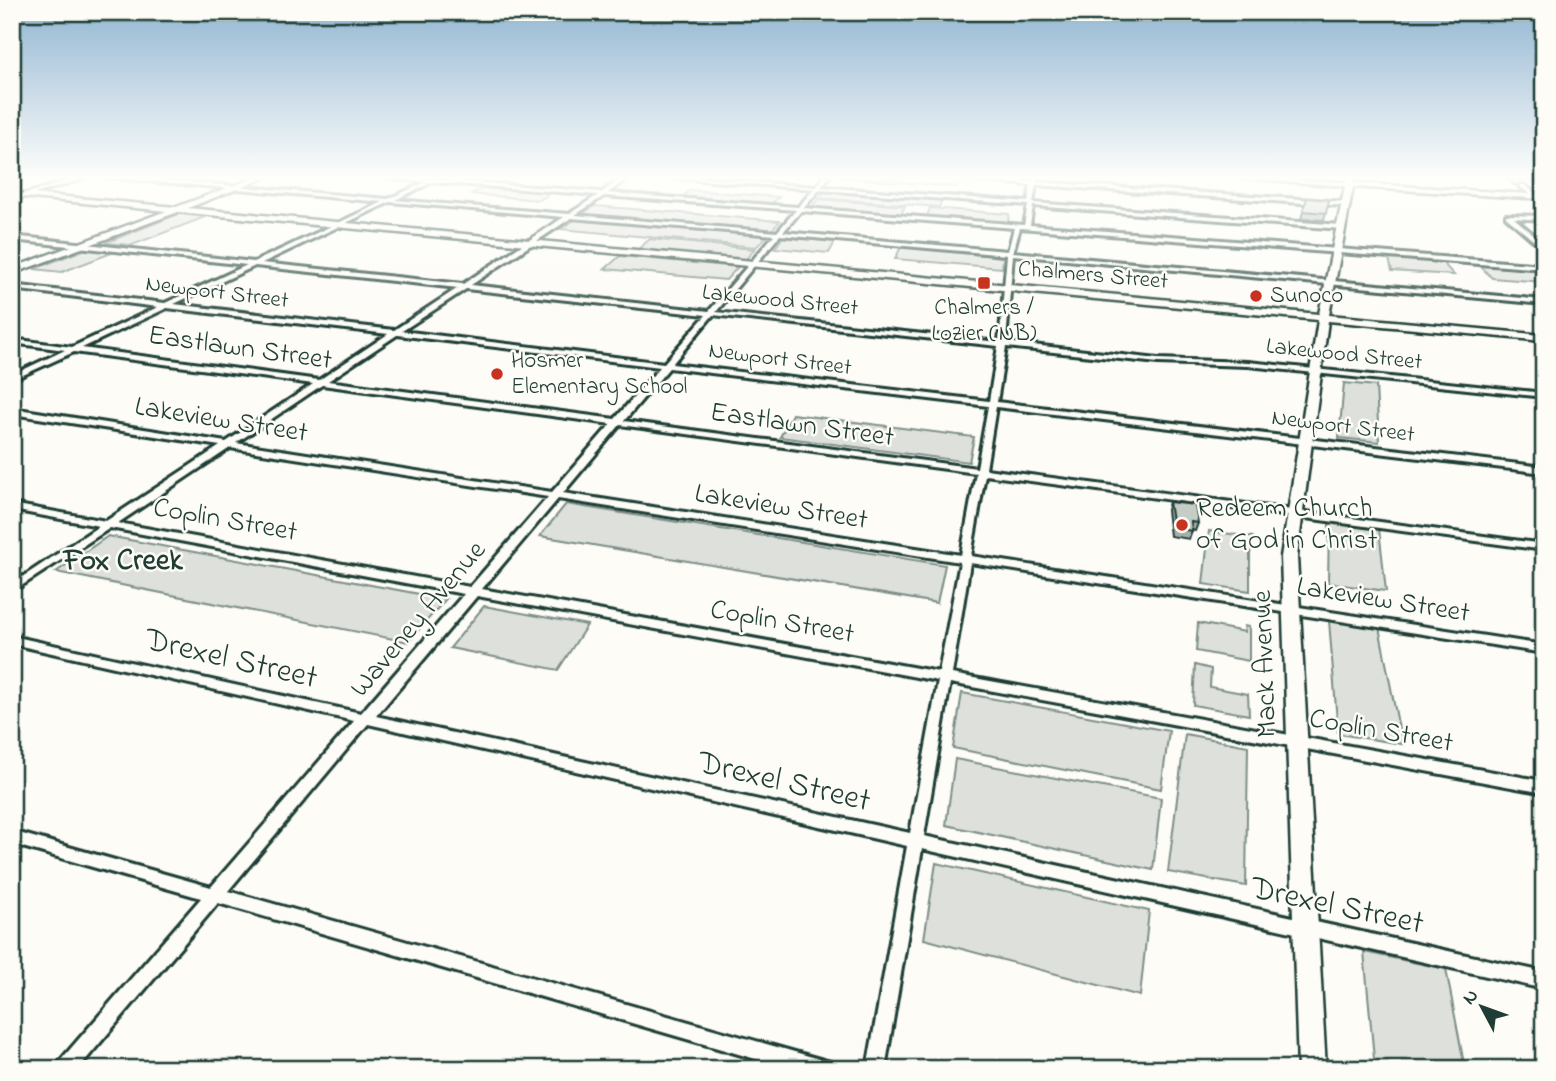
<svg xmlns="http://www.w3.org/2000/svg" width="1556" height="1081" font-family="'Indie Flower',sans-serif">
<rect width="100%" height="100%" fill="#fdfcf7"/>
<filter id="ink" filterUnits="userSpaceOnUse"><feTurbulence type="fractalNoise" baseFrequency=".0143" numOctaves="2"/><feDisplacementMap in="SourceGraphic" scale="14" xChannelSelector="R" yChannelSelector="G"/><feConvolveMatrix kernelMatrix="1 2 1 2 8 2 1 2 1" color-interpolation-filters="sRGB"/></filter>
<g filter="url(#ink)">
<g fill="#dde0db" stroke="#7e8e88" stroke-width="2">
<polygon points="836,177 960,180 957,187"/>
<polygon points="485,187 544,191 553,192 539,200 471,194"/>
<polygon points="691,190 779,197 771,204 682,197"/>
<polygon points="825,191 942,199 939,207 819,198"/>
<polygon points="818,199 905,206 901,214 812,207"/>
<polygon points="595,206 780,221 772,230 582,214"/>
<polygon points="930,208 1009,214 1008,222 927,216"/>
<polygon points="179,214 205,217 132,245 105,243"/>
<polygon points="575,220 767,236 756,247 561,229"/>
<polygon points="783,237 835,242 829,253 775,248"/>
<polygon points="650,239 755,249 745,260 637,250"/>
<polygon points="901,247 1003,257 1002,268 895,259"/>
<polygon points="86,249 114,252 62,272 34,269"/>
<polygon points="620,256 738,267 726,280 605,269"/>
<polygon points="1389,259 1442,262 1454,275 1392,271"/>
<polygon points="1479,265 1544,271 1544,282 1492,278"/>
<polygon points="1344,383 1376,386 1379,442 1339,438"/>
<polygon points="792,414 974,437 969,462 780,437"/>
<polygon points="566,504 945,565 937,603 540,536"/>
<polygon points="1335,522 1379,529 1386,591 1328,583 1329,524"/>
<polygon points="1209,531 1253,537 1250,554 1250,591 1203,584"/>
<polygon points="108,536 446,599 408,642 56,572"/>
<polygon points="484,606 587,625 558,670 450,648"/>
<polygon points="1329,621 1379,627 1402,744 1338,734"/>
<polygon points="1198,623 1245,632 1244,626 1249,627 1249,661 1196,651"/>
<polygon points="1195,665 1211,669 1210,687 1248,694 1249,715 1193,705"/>
<polygon points="962,693 1169,731 1161,789 953,748"/>
<polygon points="1185,734 1248,746 1246,886 1168,872"/>
<polygon points="955,759 1161,798 1153,870 946,825"/>
<polygon points="936,863 1149,911 1140,996 924,939"/>
<polygon points="1364,952 1446,969 1465,1069 1375,1069"/>
</g>
<g fill="none" stroke-linecap="round" stroke-linejoin="round">
<g stroke="#1f3d34" stroke-width="6">
<g id="street">
<polygon points="80,177 88,177 12,201 12,198"/>
<path d="M104,177H127L388,199L426,182L383,177H407L602,192L624,177H630L608,193L798,207L814,189L664,177H689L816,187L824,177H829L821,187L1028,202L1031,185L936,177H964L1032,182L1033,177H1037V182L1346,202L1349,204L1346,206L1036,185L1033,203L1342,225L1345,227L1342,229L1033,206L1030,225L1544,265V269L1020,228L1013,252L1544,300V304L1013,255L1006,342L1158,359L1248,362L1544,393V397L1248,366L1158,363L1006,347L997,402L1544,467V473L996,407L986,469L1544,544V550L985,475L971,556L1544,645V653L970,563L952,674L1544,781V793L950,683L924,836L1544,972V989L922,849L885,1069H867L907,846L368,724L228,891L823,1060L830,1062L832,1069H790L218,903L78,1069H57L59,1062L201,898L12,844V831L211,887L354,721L12,644V636L361,713L464,594L110,528L12,592V584L99,526L12,510V504L106,521L220,446L12,414V408L226,442L313,384L74,352L12,380V375L65,350L12,343V339L72,347L158,307L12,289V285L165,303L247,265L12,240V236L254,262L383,202ZM432,182L598,195L569,214L395,200ZM819,190L1028,205L1024,225L804,208ZM604,196L796,210L777,232L575,215ZM390,202L564,217L463,284L262,263ZM801,211L1014,228L1008,251L783,232ZM571,218L774,235L709,311L471,285ZM780,235L1007,255L999,342L716,312ZM255,266L458,288L394,330L174,304ZM466,289L706,315L664,363L402,331ZM167,308L388,334L319,380L82,348ZM713,315L998,346L989,401L672,364ZM397,335L660,367L615,419L328,381ZM669,368L988,406L977,468L624,421ZM322,385L611,424L552,492L236,443ZM620,425L976,473L961,555L563,493ZM230,448L548,497L470,587L118,523ZM558,499L960,562L939,672L482,589ZM477,596L938,681L910,833L376,716Z"/>
<polygon points="1508,177 1513,177 1520,183 1516,184"/>
<polygon points="1520,177 1544,178 1544,180 1522,178"/>
<polygon points="1520,185 1524,185 1539,196 1534,197 1520,187"/>
<polygon points="1506,215 1544,216 1544,220 1514,218 1538,238 1544,239 1544,243 1534,241 1506,217"/>
</g>
</g>
<g stroke="#1f3d34" stroke-width="5">
<polygon id="secondary" points="257,177 267,177 188,208 1319,314 1345,186 1230,177 1346,182 1347,177 1355,177 1354,183 1544,195 1544,199 1353,187 1329,315 1544,335 1544,341 1328,321 1297,557 1326,1069 1298,1069 1281,557 1318,320 178,212 12,274 12,268 166,211 12,196 12,192 176,207"/>
</g>
<use href="#street" fill="#fdfcf7" fill-rule="evenodd"/>
<use href="#secondary" fill="#fdfcf7" fill-rule="evenodd"/>
</g>
<g fill="#aab0ab" stroke="#1f3d34" stroke-width="2">
<polygon points="1307,198 1326,213 1324,220 1301,219"/>
<polygon points="1169,502 1198,523 1195,531 1192,530 1189,539 1170,536 1167,510"/>
</g>
<g fill="#c6cdc7" stroke="#1f3d34" stroke-width="2">
<polygon points="1307,198 1329,200 1326,213 1303,211"/>
<polygon points="1169,502 1195,505 1198,523 1191,522 1192,531 1173,528"/>
</g>
</g>
<linearGradient id="sky" x2="0" y2="1"><stop stop-color="#91b6d2"/><stop offset="0.54" stop-color="#fefefb"/><stop offset="1" stop-color="#fefefb" stop-opacity="0"/></linearGradient>
<rect width="1556" height="329" fill="url(#sky)"/>
<g fill="#c8321e" stroke="#fdfcf7" stroke-width="2.5">
<rect x="977" y="276" width="14" height="14" rx="3.5"/>
<circle cx="1256" cy="296" r="7"/>
<circle cx="497" cy="374" r="7"/>
<circle cx="1182" cy="525" r="7"/>
</g>
<g text-anchor="middle" dominant-baseline="central" stroke-width="5" stroke-linejoin="round" paint-order="stroke">
<g font-size="23" fill="#1f3d34" stroke="#fdfcf7">
<text transform="translate(1093 276) rotate(5)">Chalmers Street</text>
<text transform="translate(217 293) rotate(7)">Newport Street</text>
<text transform="translate(780 301) rotate(6)">Lakewood Street</text>
<text transform="translate(1344 355) rotate(6)">Lakewood Street</text>
<text transform="translate(780 360) rotate(7)">Newport Street</text>
<text transform="translate(1343 427) rotate(7)">Newport Street</text>
</g>
<g font-size="23" fill="#1f3d34" stroke="#fdfcf7" text-anchor="start">
<text x="1270" y="296">Sunoco</text>
<text x="984" y="308" text-anchor="middle">Chalmers /<tspan x="984" dy="26">Lozier (NB)</tspan></text>
<text x="511" y="361">Hosmer<tspan x="511" dy="26">Elementary School</tspan></text>
</g>
<g font-size="28" fill="#1f3d34" stroke="#fdfcf7">
<text transform="translate(240 349) rotate(8)">Eastlawn Street</text>
<text transform="translate(221 421) rotate(9)">Lakeview Street</text>
<text transform="translate(802 426) rotate(8)">Eastlawn Street</text>
<text transform="translate(781 508) rotate(9)">Lakeview Street</text>
<text transform="translate(225 521) rotate(10)">Coplin Street</text>
<text transform="translate(1383 601) rotate(9)">Lakeview Street</text>
<text transform="translate(419 620) rotate(-50)">Waveney Avenue</text>
<text transform="translate(782 623) rotate(10)">Coplin Street</text>
<text transform="translate(1266 664) rotate(-92)">Mack Avenue</text>
<text transform="translate(1381 732) rotate(10)">Coplin Street</text>
</g>
<g font-size="28" fill="#1f3d34" stroke="#fdfcf7" text-anchor="start">
<text x="1196" y="509">Redeem Church<tspan x="1196" dy="32">of God in Christ</tspan></text>
</g>
<g font-size="30" font-weight="bold" fill="#1f3d34" stroke="#fdfcf7">
<text x="123" y="562">Fox Creek</text>
</g>
<g font-size="33" fill="#1f3d34" stroke="#fdfcf7">
<text transform="translate(231 660) rotate(13)">Drexel Street</text>
<text transform="translate(784 783) rotate(13)">Drexel Street</text>
<text transform="translate(1337 907) rotate(12)">Drexel Street</text>
</g>
</g>
<rect width="1556" height="1081" fill="none" stroke="#fdfcf7" stroke-width="42"/>
<rect x="21" y="21" width="1514" height="1039" fill="none" stroke="#1f3d34" stroke-width="2.5" filter="url(#ink)"/>
<g transform="translate(1482 1007) rotate(311)" stroke="#fdfcf7" stroke-width="5" paint-order="stroke">
<path d="M0-5L12 26L0 18L-12 26Z" fill="#1f3d34"/>
<text y="-10" font-size="19" font-weight="bold" text-anchor="middle" fill="#1f3d34">N</text>
</g>
</svg>
